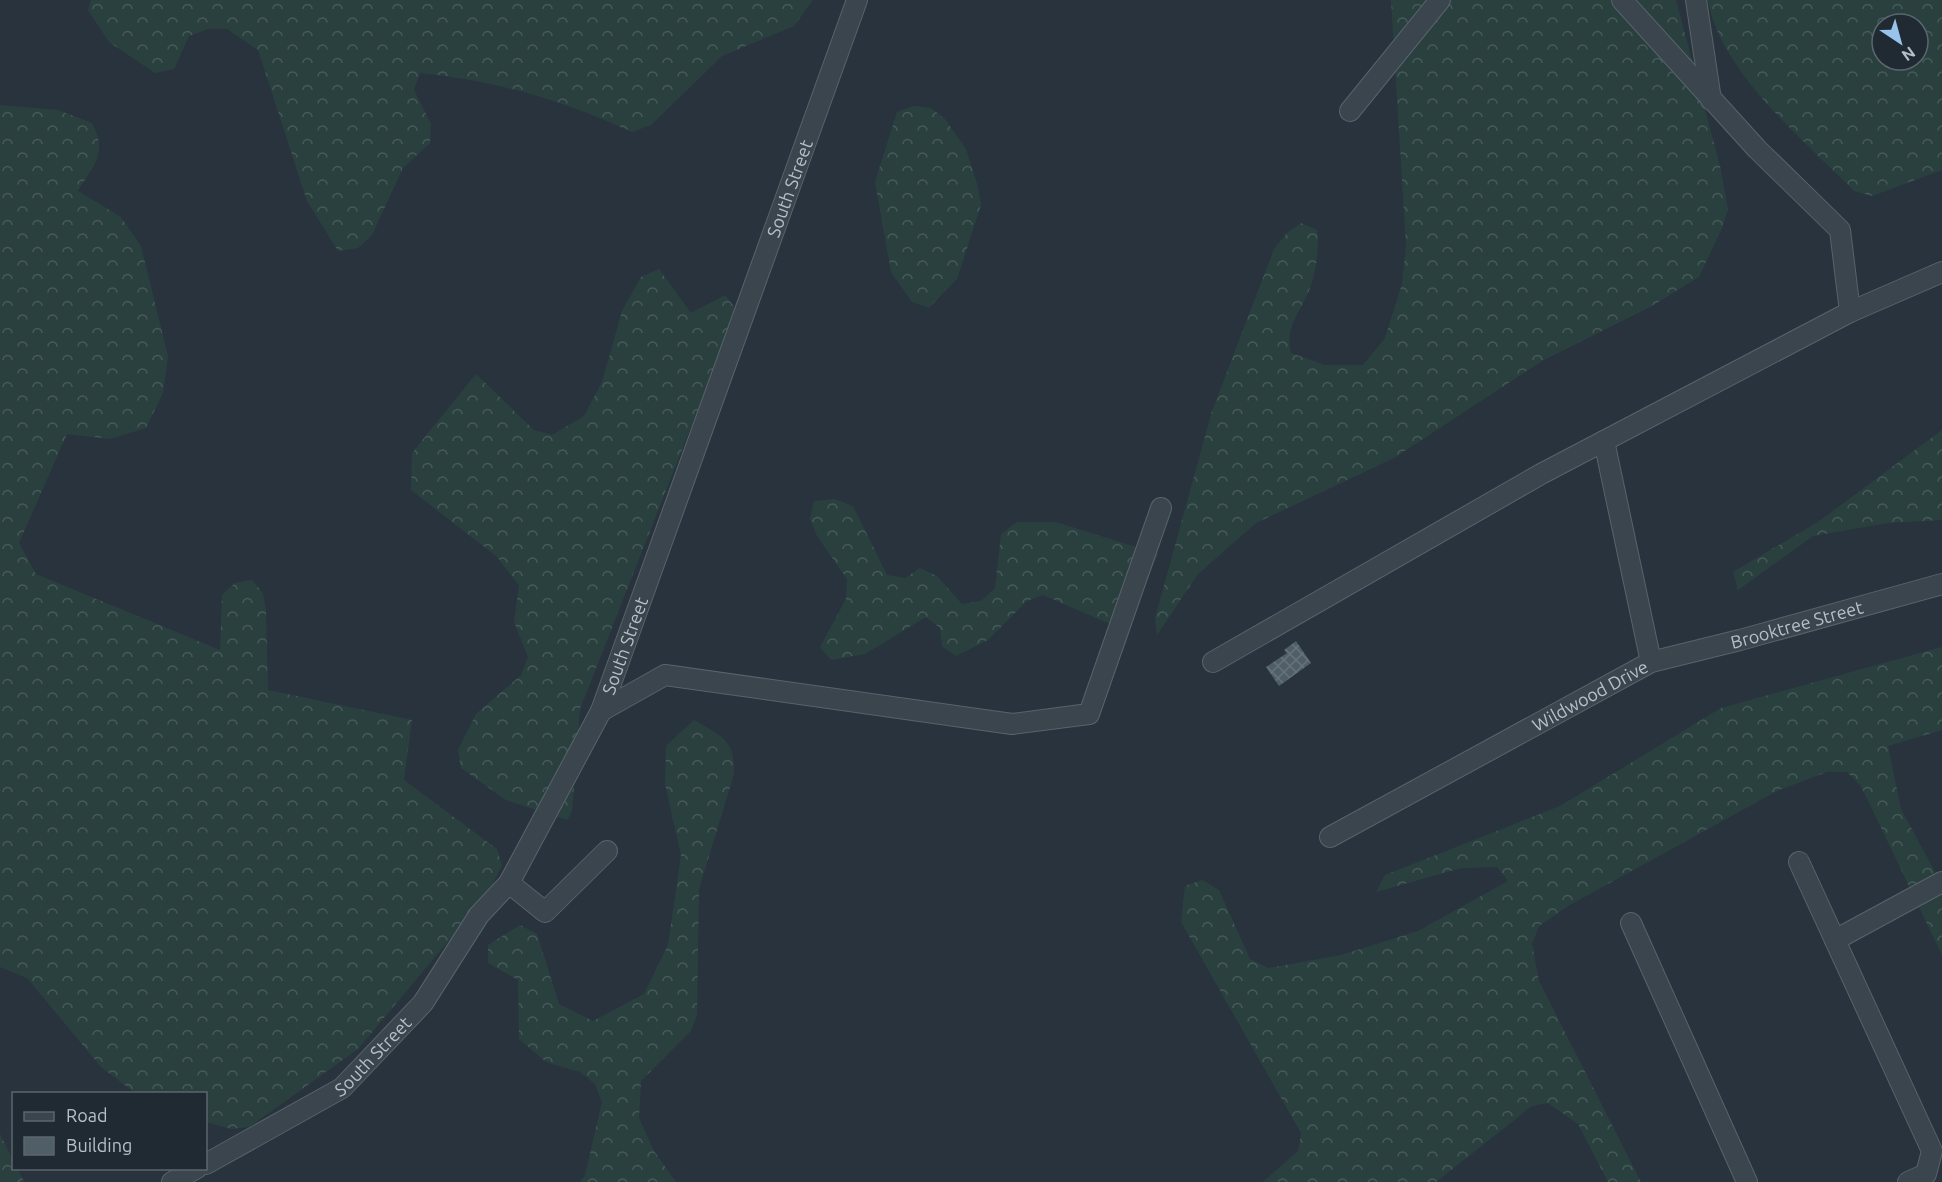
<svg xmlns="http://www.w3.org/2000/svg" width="1942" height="1182" font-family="Ubuntu,sans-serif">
<defs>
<pattern id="forest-crowns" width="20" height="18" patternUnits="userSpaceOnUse" patternTransform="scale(1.5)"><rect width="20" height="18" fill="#2a403f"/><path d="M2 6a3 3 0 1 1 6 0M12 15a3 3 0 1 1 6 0" fill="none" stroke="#475a59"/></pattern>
<pattern id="building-cross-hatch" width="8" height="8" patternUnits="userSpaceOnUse" patternTransform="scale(1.5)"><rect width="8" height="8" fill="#505e67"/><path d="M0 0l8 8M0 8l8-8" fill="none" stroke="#67737b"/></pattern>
</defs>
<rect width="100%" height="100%" fill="#28333d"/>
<g fill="url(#forest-crowns)" fill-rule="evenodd">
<path d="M91,0H813L794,26L722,56L651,125L632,132C562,100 497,81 420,73L414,90L431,124L430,143L403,168L372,235L358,248L338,251L307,201L258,50L227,29H208L189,36L174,69L155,73L109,42L88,10Z"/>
<path d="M1391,0H1676L1720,166L1728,209L1722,228L1699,277L1650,307L1542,361L1394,458L1256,523L1198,574L1157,635L1155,618L1212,411L1274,249L1287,233L1301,223L1317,230C1319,247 1317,265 1312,282C1304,310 1284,322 1291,353L1325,365H1363L1385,338L1402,284L1406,245Z"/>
<path d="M1708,0H1942V170L1872,196L1854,191C1804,140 1720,72 1708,0ZM1882,24H1918V60H1882Z"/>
<path d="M0,105L58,110L92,123C108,154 94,164 78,191L121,217L141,246L168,356L163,393L146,428L110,439L67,434L19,543L36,574L220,650L222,595L235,583L252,580L263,593L266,612L268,690L412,720L404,780L497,849L502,866L486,896L358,1049L249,1127L231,1129L206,1122V1094L135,1093L101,1067L27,978L0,967Z"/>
<polygon points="914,106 931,108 945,119 966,149 978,187 981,205 957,279 929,308 912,302 891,272 875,182 897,112"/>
<polygon points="659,269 691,313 725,295 737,310 580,709 572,812 567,820 506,800 461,768 458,750 476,714 521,675 528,657 514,622 519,585 496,556 411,490 412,453 476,374 534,430 552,435 584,416 602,382 622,311 641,277"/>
<polygon points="1942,430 1942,520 1888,523 1813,536 1738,590 1733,572 1818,522"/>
<polygon points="835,499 853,506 887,575 905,578 920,568 937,576 962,604 981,601 995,588 1001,534 1017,522 1056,522 1158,554 1126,631 1043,595 1027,601 988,640 956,656 942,646 940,628 926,617 865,654 831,660 820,647 846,599 847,579 817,536 810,519 814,501"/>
<polygon points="1942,647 1942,730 1888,746 1901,809 1942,885 1942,955 1861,786 1847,772 1827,772 1777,791 1568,906 1539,926 1532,944 1539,981 1641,1182 1608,1182 1578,1124 1548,1103 1532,1106 1436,1182 1263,1182 1298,1151 1301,1133 1181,922 1185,886 1202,880 1219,890 1250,959 1268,968 1341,955 1418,931 1508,881 1497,867 1461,868 1376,892 1385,875 1560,806 1721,708"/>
<path d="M694,720C721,736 735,739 734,774L699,889L697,1015L691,1031L641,1081L639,1118L654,1151L676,1182H580L585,1175L602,1102L595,1084L580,1072L546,1062L519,1039L518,980L488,963V945L520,925L537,934L559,1004L593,1021L644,994L668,945L681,855L665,784L666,746Z"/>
<polygon points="0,1134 13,1160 14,1168 18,1169 24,1182 0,1182"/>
</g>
<polygon fill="url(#building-cross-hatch)" points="1296,641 1311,663 1279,686 1266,667 1287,653 1284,650"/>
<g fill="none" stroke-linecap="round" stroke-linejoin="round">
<g stroke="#59636b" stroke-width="22">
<g id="minor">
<polyline points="1622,0 1757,149 1840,230 1850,312"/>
<polyline points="1696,0 1711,100"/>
<polyline points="1350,111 1440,0"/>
<polyline points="1604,441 1651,662"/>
<polyline points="1213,662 1541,474 1850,312 1942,272"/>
<polyline points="601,711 665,675 1012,724 1089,714 1161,508"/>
<path id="s1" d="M1330,837L1651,662L1740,640L1942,584"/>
<polyline points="1799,862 1932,1151 1926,1174 1908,1182"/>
<polyline points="509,883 545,912 607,851"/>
<polyline points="1631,923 1747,1182"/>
<polyline points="1835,940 1942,882"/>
<path id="s2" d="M206,1164L342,1088L423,1003L479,915L509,883L601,711L857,0"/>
<polyline points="172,1182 197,1168"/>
</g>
</g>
<use href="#minor" stroke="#3b454d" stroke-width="20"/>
</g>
<g text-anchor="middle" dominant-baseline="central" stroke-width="4.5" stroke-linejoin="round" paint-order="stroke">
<g font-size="18" fill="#b7c0c8" stroke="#202a32">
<text stroke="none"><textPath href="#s2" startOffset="1172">South Street</textPath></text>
<text stroke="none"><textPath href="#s1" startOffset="516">Brooktree Street</textPath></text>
<text stroke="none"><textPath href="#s2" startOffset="686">South Street</textPath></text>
<text stroke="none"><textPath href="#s1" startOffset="296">Wildwood Drive</textPath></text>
<text stroke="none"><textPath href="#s2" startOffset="200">South Street</textPath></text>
</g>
</g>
<rect x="12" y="1092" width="195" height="78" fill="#202a32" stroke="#5c666e" stroke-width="1.5"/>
<rect x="24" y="1112" width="30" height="9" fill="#3b454d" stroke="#5c666e" stroke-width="1.5"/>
<text x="66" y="1122" font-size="18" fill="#b7c0c8">Road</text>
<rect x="24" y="1137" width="30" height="18" fill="#505e67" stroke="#5c666e" stroke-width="1.5"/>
<text x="66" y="1152" font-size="18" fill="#b7c0c8">Building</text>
<g transform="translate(1900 42) rotate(144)"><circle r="28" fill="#202a32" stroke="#5c666e" stroke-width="1.5"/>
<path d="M0-4.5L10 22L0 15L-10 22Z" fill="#97c3ed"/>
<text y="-9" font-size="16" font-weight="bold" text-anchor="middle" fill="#b7c0c8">N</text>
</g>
</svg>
